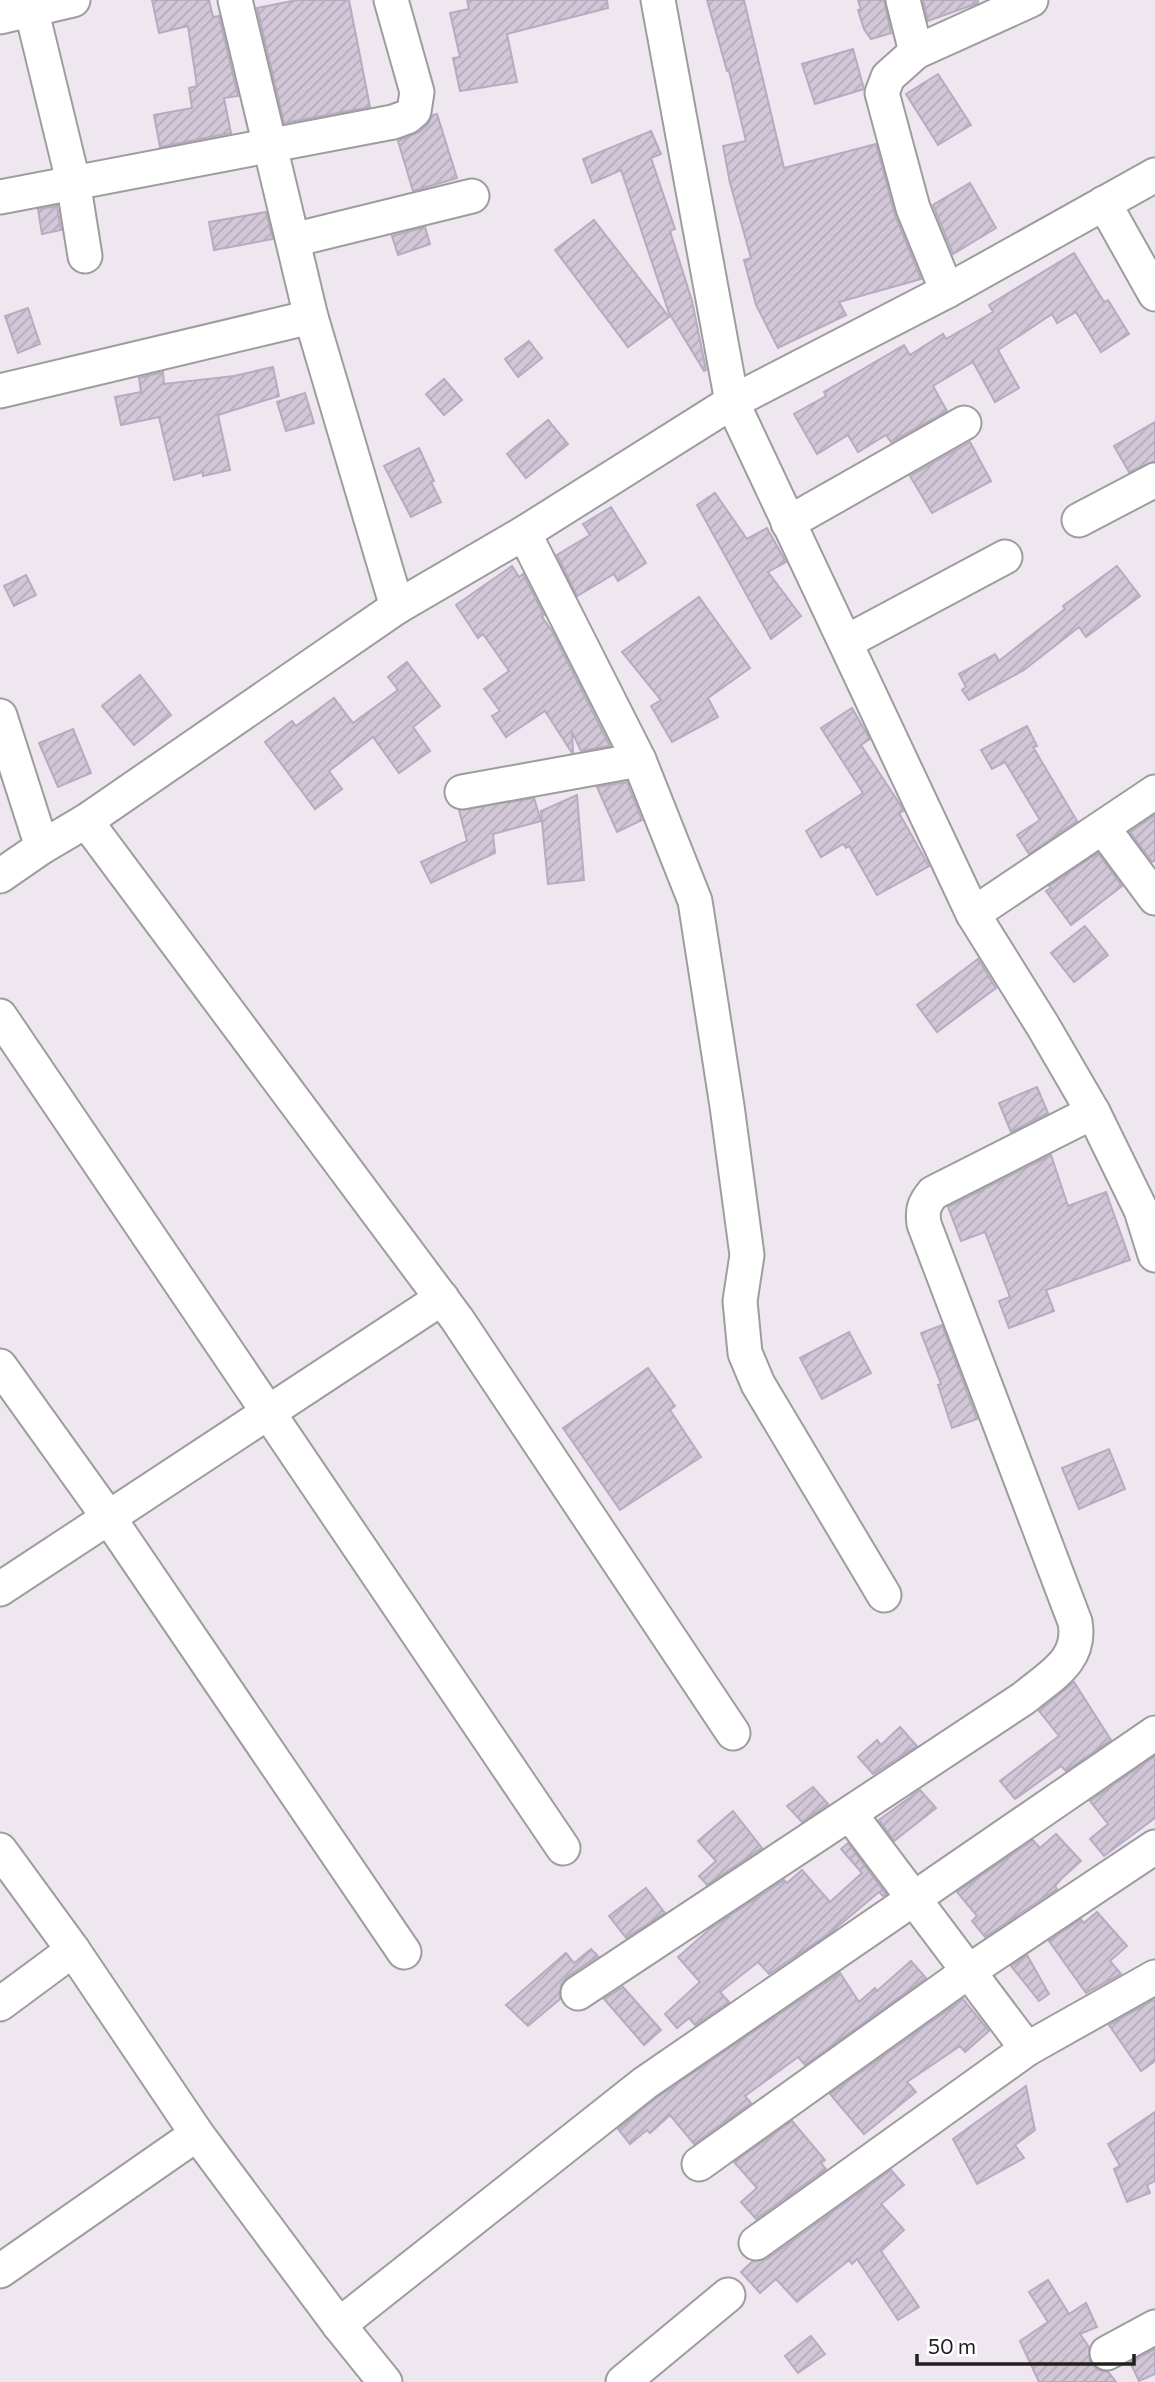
<svg xmlns="http://www.w3.org/2000/svg" width="1155" height="2382" font-family="Commissioner,sans-serif">
<defs>
<pattern id="building-hatch" width="6" height="6" patternUnits="userSpaceOnUse" patternTransform="scale(1.75)"><rect width="6" height="6" fill="#d1c7d7"/><path d="M-1 1l2-2M0 6l6-6M5 7l2-2" fill="none" stroke="#b3abb8"/></pattern>
</defs>
<rect width="100%" height="100%" fill="#efe7f0"/>
<g fill="url(#building-hatch)" stroke="#b8aac2" stroke-width="2">
<polygon points="152,0 209,0 213,17 219,16 238,96 224,98 231,133 160,147 154,115 192,108 189,88 197,86 188,26 159,33"/>
<polygon points="297,0 349,0 370,107 284,123 257,8"/>
<polygon points="467,0 607,0 608,8 507,34 517,82 460,91 453,58 460,57 450,13 469,9"/>
<polygon points="707,0 744,0 784,168 876,144 895,215 921,279 839,302 846,315 778,348 756,305 744,260 751,258 730,183 723,146 746,141 729,71 727,71"/>
<polygon points="858,0 884,0 891,33 871,39 864,29 858,10 861,9"/>
<polygon points="923,0 978,0 978,3 928,21"/>
<polygon points="853,49 864,89 815,104 802,64"/>
<polygon points="938,74 971,125 938,145 906,94"/>
<polygon points="437,114 457,178 413,191 398,141 419,132 427,125 433,115"/>
<polygon points="651,131 661,154 651,158 675,229 670,231 692,301 706,370 704,371 669,313 621,170 592,183 583,159"/>
<polygon points="970,183 996,228 953,254 933,205"/>
<polygon points="57,206 61,230 42,234 38,209"/>
<polygon points="266,212 273,239 214,250 209,222"/>
<polygon points="594,220 669,317 628,347 555,250"/>
<polygon points="425,227 430,244 398,255 392,236"/>
<polygon points="1074,253 1104,302 1108,300 1129,334 1101,352 1076,312 1057,323 1052,314 998,350 1019,388 995,402 973,362 933,386 947,411 891,442 886,435 858,452 848,435 817,454 794,414 826,396 824,392 904,345 910,355 943,334 946,339 993,312 989,305"/>
<polygon points="28,308 40,344 18,353 5,316"/>
<polygon points="529,341 542,358 518,377 505,359"/>
<polygon points="273,367 279,396 218,415 230,470 203,476 203,472 174,480 159,417 121,425 115,397 141,392 139,378 163,372 164,384 234,376"/>
<polygon points="444,379 462,400 444,415 426,394"/>
<polygon points="305,393 314,423 286,431 277,402"/>
<polygon points="548,420 568,444 526,478 507,454"/>
<polygon points="1155,422 1155,461 1129,472 1114,446"/>
<polygon points="970,442 991,481 932,513 910,476"/>
<polygon points="419,448 434,481 431,482 441,502 411,517 384,466"/>
<polygon points="715,493 747,539 767,528 786,562 768,572 801,616 771,639 697,505"/>
<polygon points="611,507 646,563 618,581 614,574 577,596 557,555 590,535 583,524"/>
<polygon points="512,566 519,577 523,574 544,615 542,617 552,631 610,746 581,751 572,732 573,752 572,753 545,711 506,737 492,716 500,711 484,689 509,671 483,634 478,638 456,605"/>
<polygon points="1117,566 1140,596 1086,637 1079,627 1024,670 969,700 962,690 966,687 959,674 995,654 999,661 1065,609 1063,606"/>
<polygon points="26,575 36,595 14,606 4,586"/>
<polygon points="699,597 750,668 708,698 718,717 672,742 651,706 661,700 622,652"/>
<polygon points="407,662 440,706 413,727 430,751 399,773 373,737 329,771 342,789 315,809 265,742 292,721 296,726 334,698 353,723 398,690 388,677"/>
<polygon points="140,675 171,715 134,745 102,706"/>
<polygon points="852,708 870,739 861,745 901,806 903,811 899,813 929,866 877,895 849,846 846,848 843,844 821,857 806,831 863,793 821,728"/>
<polygon points="1027,726 1037,746 1033,747 1077,821 1029,854 1017,835 1040,820 1005,762 992,769 981,750"/>
<polygon points="73,729 91,773 58,787 39,743"/>
<polygon points="627,782 642,820 617,832 597,787"/>
<polygon points="577,795 584,880 548,884 541,811"/>
<polygon points="534,798 541,821 493,834 495,853 431,883 421,862 467,841 459,810"/>
<polygon points="1155,815 1155,860 1152,862 1130,832"/>
<polygon points="1098,853 1122,886 1071,925 1046,891 1051,888 1049,886"/>
<polygon points="1085,926 1108,955 1074,982 1051,953"/>
<polygon points="978,959 996,988 937,1032 917,1005"/>
<polygon points="1037,1087 1048,1113 1011,1132 999,1103"/>
<polygon points="1051,1155 1068,1206 1106,1192 1130,1260 1046,1290 1054,1311 1009,1328 999,1301 1010,1297 985,1232 961,1241 948,1207"/>
<polygon points="942,1325 977,1419 952,1428 938,1385 941,1384 921,1333"/>
<polygon points="849,1332 871,1373 822,1399 800,1358"/>
<polygon points="648,1368 675,1406 670,1410 701,1457 620,1510 563,1428"/>
<polygon points="1109,1449 1125,1489 1079,1509 1062,1468"/>
<polygon points="1074,1682 1111,1740 1066,1771 1061,1766 1015,1799 1000,1781 1059,1736 1039,1711"/>
<polygon points="900,1727 917,1746 873,1774 858,1757 877,1740 881,1745"/>
<polygon points="1155,1756 1155,1818 1104,1856 1090,1839 1108,1824 1090,1801"/>
<polygon points="813,1787 828,1804 802,1822 787,1806"/>
<polygon points="920,1790 936,1808 894,1841 879,1820"/>
<polygon points="733,1811 762,1848 707,1885 699,1876 716,1861 698,1841"/>
<polygon points="1056,1834 1081,1861 1061,1879 1055,1886 1057,1889 985,1937 972,1921 977,1916 957,1892 1033,1840 1040,1848"/>
<polygon points="848,1843 886,1894 883,1896 879,1892 830,1933 769,1974 758,1962 720,1992 729,2002 695,2025 689,2018 677,2028 665,2014 700,1982 678,1957 711,1928 784,1880 787,1883 802,1870 830,1902 862,1873 841,1849"/>
<polygon points="646,1888 665,1913 626,1938 609,1916"/>
<polygon points="1097,1912 1127,1946 1110,1961 1121,1974 1086,1993 1049,1941 1081,1919 1084,1923"/>
<polygon points="591,1949 598,1956 567,1977 561,1985 560,1999 528,2026 506,2005 566,1953 574,1963"/>
<polygon points="1027,1955 1049,1994 1039,2001 1011,1966"/>
<polygon points="911,1961 926,1978 805,2065 798,2057 745,2096 751,2103 694,2144 670,2115 650,2133 647,2130 630,2144 618,2129 656,2098 840,1973 859,2002 875,1988 877,1991"/>
<polygon points="623,1987 661,2030 644,2045 604,1999"/>
<polygon points="963,1999 989,2031 965,2052 960,2046 907,2082 916,2092 864,2134 830,2094"/>
<polygon points="1155,1999 1155,2061 1141,2071 1109,2025"/>
<polygon points="1026,2086 1035,2130 1015,2145 1024,2158 977,2184 953,2139"/>
<polygon points="1155,2112 1155,2181 1147,2185 1150,2193 1127,2202 1114,2169 1120,2166 1108,2144"/>
<polygon points="792,2121 825,2160 821,2163 826,2169 756,2219 741,2202 757,2188 734,2162"/>
<polygon points="891,2170 904,2185 881,2204 904,2230 881,2251 919,2307 898,2320 857,2259 852,2264 849,2260 797,2302 776,2279 760,2293 741,2272 753,2261 767,2259"/>
<polygon points="1048,2280 1069,2314 1086,2303 1097,2327 1080,2334 1089,2347 1090,2362 1098,2370 1108,2372 1116,2382 1039,2382 1020,2341 1048,2322 1029,2292"/>
<polygon points="811,2336 825,2354 798,2373 785,2356"/>
<polygon points="1155,2349 1155,2374 1139,2381 1130,2362"/>
</g>
<g fill="none" stroke-linecap="round" stroke-linejoin="round">
<g stroke="#9d9d9d" stroke-width="37">
<g id="street">
<polyline points="29,0 73,181 85,256"/>
<polyline points="658,0 732,402 973,914 1043,1026 1093,1112 1141,1210 1155,1255"/>
<polyline points="903,0 916,52"/>
<polyline points="0,17 73,0"/>
<polyline points="0,197 393,122 407,117 414,111 417,92 391,0"/>
<polyline points="1104,203 1155,294"/>
<polyline points="293,240 472,196"/>
<polyline points="947,291 913,208 882,93 888,77 916,52 1031,0"/>
<polyline points="0,391 311,317"/>
<polyline points="1079,520 1155,480"/>
<polyline points="788,523 964,423"/>
<polyline points="524,533 639,760 695,901 727,1106 747,1255 740,1301 745,1353 758,1384 884,1595"/>
<polyline points="397,607 524,533 732,402 947,291 1155,175"/>
<polyline points="846,642 1005,557"/>
<polyline points="0,716 42,847"/>
<polyline points="462,792 639,760"/>
<polyline points="86,821 457,1319 733,1733"/>
<polyline points="1103,828 1155,898"/>
<polyline points="0,876 42,847 86,821 397,607 311,317 235,0"/>
<polyline points="973,914 1155,792"/>
<polyline points="0,1016 563,1848"/>
<polyline points="0,1366 109,1518 404,1952"/>
<polyline points="0,1589 442,1298"/>
<polyline points="850,1814 1027,2049"/>
<polyline points="0,1850 73,1950 197,2134 339,2325 385,2382"/>
<path d="M578,1993L1024,1698C1050,1676 1082,1661 1075,1622L924,1224C922,1210 924,1204 933,1193L1093,1112"/>
<polyline points="0,2004 73,1950"/>
<polyline points="699,2164 969,1971 1155,1847"/>
<polyline points="756,2243 1027,2049 1155,1977"/>
<polyline points="0,2271 197,2134"/>
<polyline points="339,2325 645,2083 1155,1733"/>
<polyline points="1107,2353 1155,2327"/>
<polyline points="623,2382 728,2295"/>
</g>
</g>
<use href="#street" stroke="#fff" stroke-width="33"/>
</g>
<path d="M917 2354v10h217v-10" fill="none" stroke="#202020" stroke-width="3.5"/>
<text x="928" y="2354" font-size="21" fill="#202020" stroke="#ffffff" stroke-width="5" paint-order="stroke">50 m</text>
</svg>
